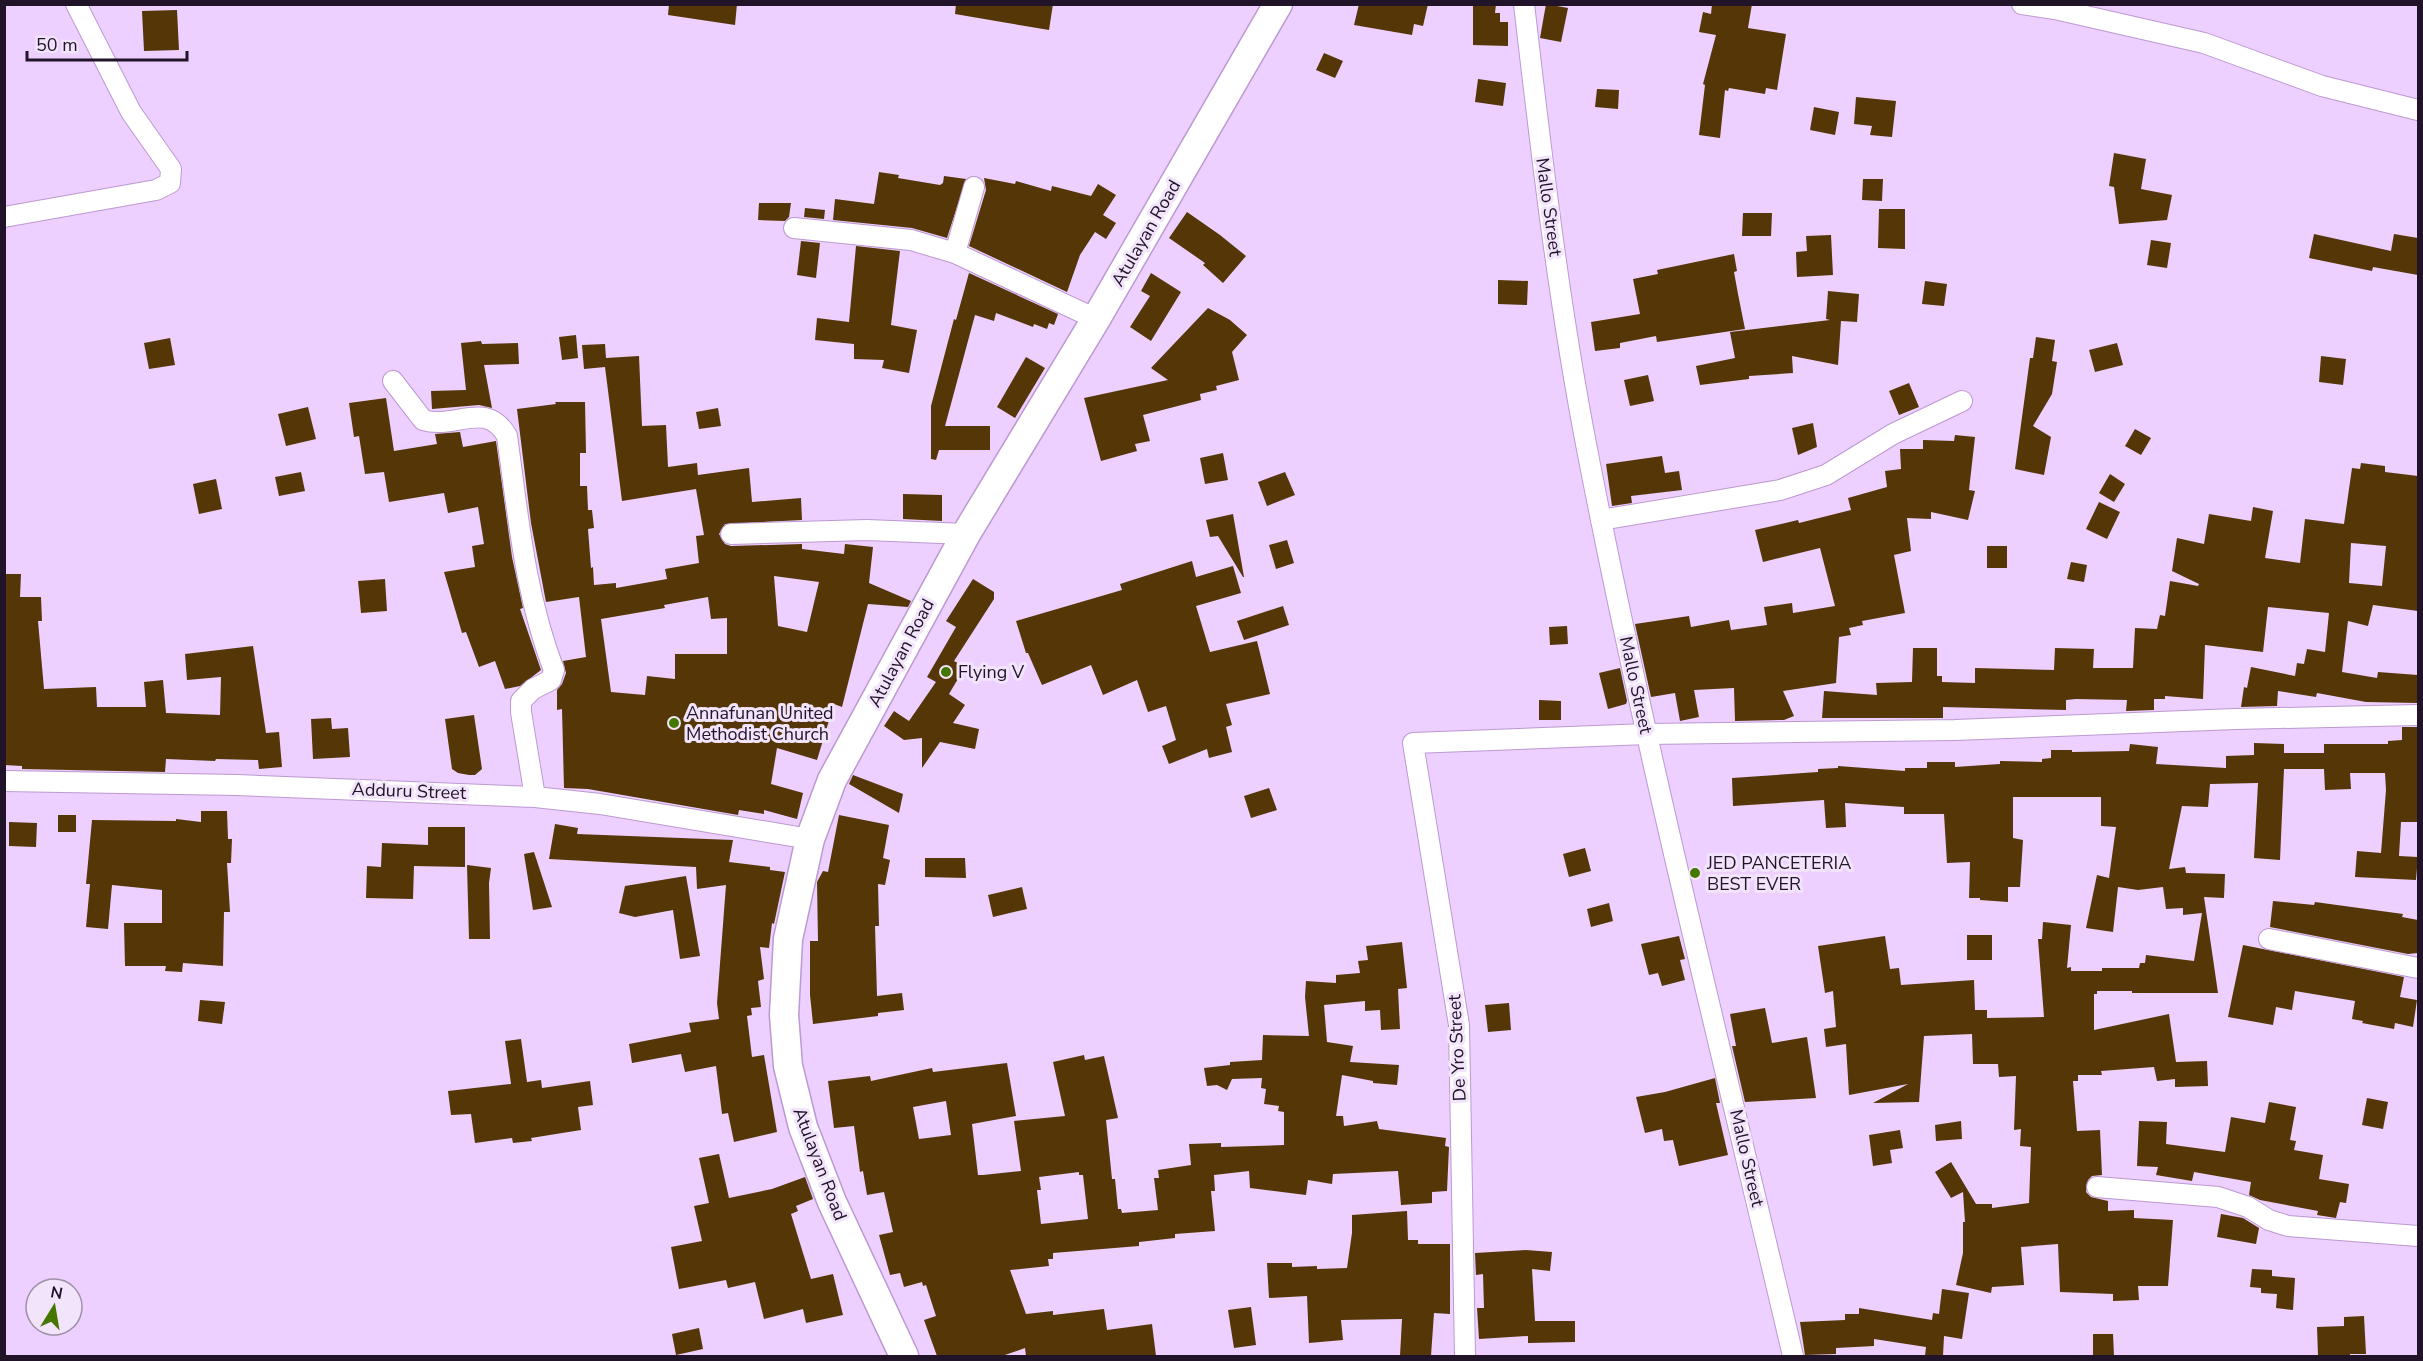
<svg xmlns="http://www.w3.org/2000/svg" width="2423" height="1361" font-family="'Nunito Sans',sans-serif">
<rect width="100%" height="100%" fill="#edd0ff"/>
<g fill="#543607" fill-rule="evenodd">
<polygon points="669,4 737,4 735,25 668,15"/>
<polygon points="956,4 1053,4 1049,30 955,14"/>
<polygon points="1359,4 1428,4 1423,26 1414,24 1412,35 1354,25"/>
<polygon points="1473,4 1496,4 1495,13 1500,13 1500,22 1508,22 1508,46 1473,45"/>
<polygon points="1546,4 1568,8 1561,42 1540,38"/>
<polygon points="1712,4 1752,4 1748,28 1786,34 1777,90 1766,88 1765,94 1729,88 1728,91 1725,90 1720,138 1699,135 1705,85 1703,84 1716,35 1699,32 1703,12 1711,14"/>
<polygon points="177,10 179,50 144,51 142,11"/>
<polygon points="1324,53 1343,61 1335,78 1316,70"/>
<polygon points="1478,79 1506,83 1503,106 1475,102"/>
<polygon points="1597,89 1619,90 1618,109 1595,107"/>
<polygon points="1856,97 1896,101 1892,137 1870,135 1872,126 1854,124"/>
<polygon points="1814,107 1839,112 1835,135 1810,130"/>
<polygon points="2114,153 2146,159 2141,189 2172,195 2167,220 2119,224 2114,187 2109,186"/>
<polygon points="879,172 899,175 898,178 940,185 943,183 944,176 966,179 947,238 912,228 833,220 835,199 874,204"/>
<polygon points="984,178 1015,184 1016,181 1051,191 1052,186 1091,196 1098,184 1116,195 1103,215 1116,223 1106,239 1095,232 1080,255 1067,292 969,246 986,190"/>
<polygon points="1863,179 1883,179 1882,201 1862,200"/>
<polygon points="759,203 791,203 789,217 785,221 758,220"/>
<polygon points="805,208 825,210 824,219 804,217"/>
<polygon points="1879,209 1905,209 1905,249 1878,248"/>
<polygon points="1187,212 1220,235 1246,256 1223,283 1203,265 1205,263 1169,238"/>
<polygon points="1743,213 1772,213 1771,236 1742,236"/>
<polygon points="2314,234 2391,251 2394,234 2418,238 2418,275 2373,267 2372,271 2309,258"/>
<polygon points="1831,235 1833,275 1797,277 1796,252 1807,251 1806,236"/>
<polygon points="2151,240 2171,243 2167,268 2147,265"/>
<polygon points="801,241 820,243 816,278 797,275"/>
<polygon points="856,246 900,251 891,325 917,330 909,373 882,368 884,360 854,359 854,344 815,340 817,318 849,322"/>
<polygon points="1734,254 1737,271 1734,272 1738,294 1745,329 1657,342 1656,336 1620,343 1620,348 1595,351 1591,322 1640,314 1633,279 1658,274 1657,270"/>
<polygon points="969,273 1058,314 1054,325 1049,323 1047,329 1034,324 1033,327 996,313 994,321 975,315 945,426 990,426 990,450 939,450 936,460 931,459 931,406 954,319 956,320"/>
<polygon points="1151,273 1181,292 1151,341 1130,327 1150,296 1141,291"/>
<polygon points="1498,280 1528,281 1527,305 1498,304"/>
<polygon points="1925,281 1947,284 1944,306 1922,304"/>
<polygon points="1828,291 1859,294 1857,322 1841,321 1838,365 1792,356 1793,373 1749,376 1749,379 1700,385 1696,366 1735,358 1730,332 1830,320 1826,319"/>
<polygon points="1208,308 1230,320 1247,335 1232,352 1239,380 1216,386 1217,390 1200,394 1201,400 1143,415 1150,441 1135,444 1137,451 1101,461 1084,398 1168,380 1151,368"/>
<polygon points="576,335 578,358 562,360 559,337"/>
<polygon points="2036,337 2055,340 2052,361 2057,362 2052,394 2033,426 2051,437 2044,475 2015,469 2030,358 2033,358"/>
<polygon points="170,338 175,365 149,369 144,343"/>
<polygon points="481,341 482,344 518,343 519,364 484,365 492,408 479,405 432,409 431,391 466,390 461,343"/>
<polygon points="2117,343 2123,365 2095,372 2089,350"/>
<path d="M605,344L606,358L639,356L642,426L666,425L668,467L697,463L698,475L749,468L752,502L801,498L802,520L725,524L719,534L725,544L731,546L802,544V549L844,554L845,544L873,547L869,583L911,601L908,607L868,604L842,707L834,704L817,760L777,748L771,784L803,793L797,819L764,810V814L739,810L738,815L588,789L564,788L562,709L557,710V690L562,684L566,673L563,661L586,657L579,597L546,602L531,523L517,409L556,404L555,402H585L586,453H580V486H587L588,510H592L594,528L588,529L591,568L593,567L594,585L616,583V588L667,579L665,569L699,563L696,536L704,535L696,489L622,501L605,367L584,369L582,345ZM774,576L819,582L807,632L778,626ZM708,597L711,619L727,618V654H675V679L647,676L645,695L611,692L601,619L665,608L664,605Z"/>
<polygon points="2321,356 2346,359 2343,385 2319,382"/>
<polygon points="1026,357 1045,368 1015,418 997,407"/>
<polygon points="1648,375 1654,401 1630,406 1624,380"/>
<polygon points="1909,383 1919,407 1899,415 1889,391"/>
<polygon points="386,398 394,451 437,444 435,434 460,432 463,447 496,441 512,557 523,608 520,609 541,670 520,686 505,689 495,661 479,667 466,632 462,633 444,572 475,567 472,546 484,544 478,507 448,513 444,493 389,502 384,472 365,474 359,436 354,437 349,403"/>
<polygon points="308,407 316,439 286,446 278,414"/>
<polygon points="718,408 721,426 699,429 696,412"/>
<polygon points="1813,423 1817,447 1798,455 1792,428"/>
<polygon points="2135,429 2151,438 2141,455 2125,446"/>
<polygon points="1955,435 1975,437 1969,490 1975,491 1968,520 1931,512 1931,519 1907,518 1911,551 1894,555 1905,613 1862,621 1863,625 1849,628 1851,635 1839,637 1836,683 1783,691 1794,716 1784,720 1735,721 1734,688 1694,690 1699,717 1680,721 1675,693 1651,697 1635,624 1689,616 1691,627 1729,620 1731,630 1767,625 1764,607 1792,603 1793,613 1835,606 1820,548 1763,562 1755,530 1798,520 1799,523 1851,510 1848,498 1887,487 1885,471 1901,469 1900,449 1923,449 1923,440 1954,441"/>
<polygon points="1223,453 1228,480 1205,484 1200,458"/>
<polygon points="1662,456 1665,473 1679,471 1682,490 1631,496 1632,503 1612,506 1606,464"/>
<path d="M2361,463L2385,466V472L2418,476V611L2373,605L2368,626L2348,621L2342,672L2377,678L2378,672L2418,675V703L2366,702L2317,693L2316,697L2278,691L2277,706L2241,707L2244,687L2247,688L2251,667L2295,676L2297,663L2304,664L2307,649L2325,652L2329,613L2268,607L2263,652L2205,645L2203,699L2165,696V699H2154V710L2126,711L2127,700L2076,699L2066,700V710L1943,707V718H1822L1824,691L1877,695L1876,683L1912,682L1913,648H1937V676H1942V682L1975,683V668L2054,670L2055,648L2094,649L2093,668H2133L2135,628L2157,629L2160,615L2165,616L2170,581L2198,586L2199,584L2172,571L2177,538L2204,544L2209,514L2251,521L2253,507L2273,511L2265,558L2300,563L2305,519L2344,524L2352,468L2360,469ZM2351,543L2386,546L2382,586L2349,583Z"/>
<polygon points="301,472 305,491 279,496 275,477"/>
<polygon points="1285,472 1295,495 1267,506 1258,482"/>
<polygon points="2110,474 2125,484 2114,502 2099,493"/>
<polygon points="216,479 222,509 199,514 193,484"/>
<polygon points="903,494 942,495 942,521 903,519"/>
<polygon points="2099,502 2120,512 2107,539 2086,529"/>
<polygon points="1233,514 1244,577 1243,577 1218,536 1210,537 1206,520"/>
<polygon points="1287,540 1294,563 1276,569 1269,545"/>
<rect x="1987" y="546" width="20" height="22"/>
<polygon points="1192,561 1196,577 1233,566 1241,593 1196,606 1210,652 1257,641 1270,694 1226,704 1232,725 1226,727 1232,752 1209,758 1207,749 1169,764 1162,746 1176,740 1166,706 1148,712 1137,680 1103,695 1091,665 1042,685 1028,653 1026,653 1016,621 1122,590 1120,584"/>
<polygon points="2071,562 2087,565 2084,582 2067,579"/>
<polygon points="4,574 21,574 20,597 41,597 42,621 38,621 44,689 96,687 97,707 146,707 144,682 163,680 166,713 220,715 221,677 187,680 185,654 253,646 266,733 279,732 282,767 259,769 258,760 216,759 215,761 166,759 165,772 22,769 22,766 4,765"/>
<polygon points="385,579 387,611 361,613 358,581"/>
<polygon points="973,579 994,592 994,599 954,661 965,667 949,694 965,705 953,723 979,729 975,749 940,742 922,768 922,738 904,740 884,726 894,711 909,721 936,682 927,677 956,627 946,621"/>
<polygon points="1283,606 1289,625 1244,640 1237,621"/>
<polygon points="1567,626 1568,644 1550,645 1549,627"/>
<polygon points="1620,668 1627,701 1626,704 1608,709 1599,673"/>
<polygon points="1539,700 1561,701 1561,720 1539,720"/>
<polygon points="474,715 482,769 475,775 469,775 458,773 452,769 445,719"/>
<polygon points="331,718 332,729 348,728 350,757 313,759 311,719"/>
<polygon points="2402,727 2418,727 2418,822 2401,822 2399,856 2418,857 2416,880 2355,877 2357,851 2381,853 2386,790 2385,773 2350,773 2351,789 2325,790 2324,769 2284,769 2280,860 2254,858 2258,783 2210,784 2208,807 2182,806 2169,869 2185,867 2186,873 2225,874 2224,898 2204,897 2218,993 2132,993 2132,991 2097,991 2097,994 2094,994 2094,1030 2169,1014 2176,1062 2207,1061 2208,1086 2175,1087 2175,1079 2157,1081 2154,1067 2101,1071 2102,1075 2078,1075 2078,1081 2073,1081 2077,1131 2100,1130 2102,1175 2092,1176 2088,1180 2086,1192 2091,1197 2108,1201 2108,1211 2134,1210 2134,1218 2173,1220 2168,1286 2138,1286 2139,1300 2113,1301 2113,1294 2060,1292 2058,1244 2021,1247 2024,1285 1992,1287 1991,1293 1956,1285 1963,1253 1963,1222 1965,1222 1963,1192 1951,1198 1935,1172 1951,1162 1976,1204 1992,1204 1992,1208 2029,1203 2031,1147 2020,1146 2021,1129 2014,1130 2016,1076 1999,1077 1998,1064 1973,1064 1972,1034 1924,1036 1919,1102 1873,1103 1908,1084 1849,1095 1846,1044 1826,1047 1824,1029 1836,1027 1833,991 1825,993 1818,946 1885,936 1890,969 1899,968 1901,985 1974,980 1975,1010 1987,1010 1987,1018 2044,1017 2038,939 2042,939 2043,922 2071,925 2067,968 2071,967 2071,971 2102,971 2102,968 2139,968 2140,963 2145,963 2146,955 2194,961 2202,913 2183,915 2183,908 2166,909 2163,887 2138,890 2118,887 2113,932 2086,928 2097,875 2109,878 2116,827 2101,826 2101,797 2013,797 2013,838 2023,840 2020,887 2008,887 2008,902 1980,900 1980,898 1969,898 1970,862 1947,863 1944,814 1904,814 1904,807 1845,803 1846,827 1826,828 1824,800 1733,806 1732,778 1818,772 1818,769 1838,768 1838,766 1905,771 1905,768 1927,768 1927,762 1955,762 1955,767 2000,764 2000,761 2042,762 2042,759 2051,758 2051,750 2072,750 2072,752 2129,751 2130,744 2158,747 2156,764 2226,768 2226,756 2254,755 2254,743 2284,744 2284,753 2324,753 2324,744 2388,744 2388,741 2402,740"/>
<polygon points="853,775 903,794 899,813 849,784"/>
<polygon points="1269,788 1277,810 1251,818 1244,796"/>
<polygon points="201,811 227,811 228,839 232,839 231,863 227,863 230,912 224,912 223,966 183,963 182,972 165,971 166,966 125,966 124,923 162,923 162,890 112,885 108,929 86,927 90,884 86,884 92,820 176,821 176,819 201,822"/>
<rect x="58" y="815" width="18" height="17"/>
<polygon points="839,815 889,825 883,858 890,860 885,885 878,884 879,926 875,926 877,996 902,993 904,1010 878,1013 878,1016 813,1024 810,995 810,941 818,941 817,882 823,871 828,872"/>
<polygon points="9,822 37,823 36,847 9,846"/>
<polygon points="555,824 578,828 577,834 733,840 729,862 770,867 770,870 785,872 774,924 772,923 769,948 760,947 764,979 758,981 761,1007 751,1008 752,1015 747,1016 752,1057 764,1055 777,1132 734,1142 728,1113 722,1114 716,1066 685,1072 681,1054 632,1063 629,1044 691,1032 689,1023 719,1019 717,1003 726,885 697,889 696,867 549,859"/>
<polygon points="428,827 465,827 465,867 414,866 413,899 366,898 367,866 381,867 382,843 428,845"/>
<polygon points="1585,848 1591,871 1569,877 1563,854"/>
<polygon points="534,852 552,907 533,910 524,854"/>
<polygon points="925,858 965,858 966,878 925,877"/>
<polygon points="467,865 491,868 489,883 490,939 469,939"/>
<polygon points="686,876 700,956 680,959 673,910 635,917 619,913 625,886"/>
<polygon points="1022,887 1027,909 993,917 988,895"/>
<polygon points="2273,901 2314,905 2315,902 2403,914 2402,917 2418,920 2418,953 2408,954 2270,927"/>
<polygon points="1609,903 1613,921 1591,927 1587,909"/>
<rect x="1967" y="935" width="25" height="25"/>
<polygon points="1679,936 1685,959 1680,960 1685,980 1662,986 1658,973 1649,975 1641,944"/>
<path d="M1402,942L1407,988L1398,989L1400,1029L1381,1030L1380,1010L1365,1011V1001L1324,1005L1327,1042L1353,1046L1350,1062L1399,1065L1397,1085L1373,1083V1081L1342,1075L1336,1116H1343L1344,1126L1377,1121L1379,1129L1446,1138L1445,1146L1449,1147L1447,1191L1432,1192V1203L1401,1205L1398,1171L1333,1174L1332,1184L1308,1180L1306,1195L1250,1188L1249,1171L1214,1175L1215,1191H1211L1215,1231L1175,1234V1238L1139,1242V1246L1053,1253V1259H1048L1049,1266L1010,1270L1026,1314L1053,1311V1315L1104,1309L1107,1330L1152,1324L1156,1356H1026L1025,1348L1002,1356H937L924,1320L936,1316L926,1285L923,1286L922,1282L904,1287L900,1273L890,1275L879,1235L893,1232L884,1192L867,1195L863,1171L860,1172L854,1126L834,1128L828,1081L870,1076L871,1081L932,1068L933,1072L1007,1063L1016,1116L972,1124L978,1175H983L1021,1171L1014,1121L1065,1116L1053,1062L1084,1055L1085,1060L1104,1056L1118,1118L1106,1120L1112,1179H1115L1118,1209H1121L1122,1213L1158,1210L1154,1178H1159L1158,1170L1191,1165L1189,1144L1221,1143V1147L1284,1145V1112L1278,1111L1279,1106L1264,1104L1266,1089L1261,1088L1262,1078L1232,1079L1227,1090L1217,1085L1207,1086L1204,1068L1230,1065V1062L1262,1060L1263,1035L1309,1036L1305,997L1306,981L1336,983V975L1360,973L1358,961L1368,960L1366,946ZM946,1101L951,1135L919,1139L913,1107ZM1079,1172V1175H1083L1088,1219L1041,1224L1037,1190H1041L1039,1177Z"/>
<polygon points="2243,945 2404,977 2400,997 2417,1000 2413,1027 2395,1023 2394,1029 2362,1023 2363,1021 2352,1019 2355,1001 2295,991 2292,1010 2276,1007 2273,1025 2228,1017"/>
<polygon points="200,1000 225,1002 222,1024 198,1021"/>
<polygon points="1509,1003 1511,1030 1488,1032 1485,1005"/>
<polygon points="1765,1008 1772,1043 1807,1037 1816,1098 1745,1102 1732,1046 1736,1046 1730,1014"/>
<polygon points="521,1039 527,1082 541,1080 542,1088 590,1081 593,1105 578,1107 581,1130 531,1138 532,1141 513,1143 512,1138 475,1143 471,1114 451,1115 448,1091 511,1084 505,1041"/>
<polygon points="1715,1078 1720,1103 1716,1103 1728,1155 1679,1166 1673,1140 1664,1141 1662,1129 1645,1133 1636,1097 1665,1092"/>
<polygon points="2367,1098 2388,1102 2383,1129 2362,1125"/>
<polygon points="2269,1102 2296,1107 2290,1140 2296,1141 2294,1150 2323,1155 2319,1179 2349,1184 2346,1203 2340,1202 2336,1218 2317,1215 2318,1211 2260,1200 2249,1195 2251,1182 2194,1172 2192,1181 2156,1175 2158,1167 2137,1166 2139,1121 2167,1122 2166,1144 2225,1152 2231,1117 2265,1123"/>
<polygon points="1961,1121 1962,1139 1936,1141 1935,1125"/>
<polygon points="1900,1130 1903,1148 1890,1150 1892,1163 1873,1166 1869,1135"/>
<polygon points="719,1154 729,1198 772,1189 805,1177 813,1199 796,1206 798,1211 791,1214 811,1279 833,1274 843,1315 806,1323 803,1309 764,1319 755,1282 728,1288 726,1280 679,1289 671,1247 702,1241 694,1206 709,1203 699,1158"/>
<polygon points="1407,1211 1408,1240 1418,1240 1418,1244 1450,1244 1450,1314 1434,1313 1431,1356 1400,1356 1402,1319 1341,1320 1343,1340 1309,1343 1307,1296 1269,1298 1267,1263 1292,1263 1292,1267 1317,1266 1317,1269 1347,1268 1352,1233 1352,1215"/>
<polygon points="2221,1214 2243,1218 2259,1228 2256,1244 2217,1237"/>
<polygon points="1526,1250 1552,1252 1550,1271 1532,1269 1535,1321 1575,1321 1575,1342 1528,1343 1528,1336 1479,1339 1477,1308 1484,1308 1483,1274 1476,1275 1475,1253"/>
<polygon points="2252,1269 2272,1270 2272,1276 2295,1278 2293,1310 2276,1308 2277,1294 2261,1293 2261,1288 2250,1287"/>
<polygon points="1942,1289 1969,1293 1962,1339 1944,1336 1943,1356 1925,1356 1926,1347 1874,1339 1874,1346 1836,1348 1836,1354 1805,1355 1800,1322 1845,1320 1845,1314 1859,1314 1859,1308 1932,1320 1933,1313 1939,1314"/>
<polygon points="1251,1307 1256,1345 1234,1348 1228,1310"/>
<polygon points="2364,1316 2366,1354 2350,1354 2350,1356 2318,1356 2317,1327 2344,1326 2344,1317"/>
<polygon points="699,1328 703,1349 676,1355 672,1334"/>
<polygon points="2093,1334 2113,1334 2114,1356 2093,1356"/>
</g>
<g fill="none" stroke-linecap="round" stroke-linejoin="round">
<g stroke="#bc99d1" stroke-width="22">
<g id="street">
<path d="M1524,4C1541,151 1558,298 1586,444C1645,750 1722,1053 1793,1356"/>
<polyline points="2022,4 2055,9 2204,43 2322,86 2418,110"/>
<polyline points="4,217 156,190 170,183 171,169 131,112 76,4"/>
<polyline points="794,228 911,240 955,253 1096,319"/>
<polyline points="955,253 974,187"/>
<path d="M393,381L423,420C455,430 486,399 507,436C518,515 525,595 554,670L551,680L533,689L521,701V712L535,797"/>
<polyline points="1601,520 1780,490 1826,475 1893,434 1962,401"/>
<polyline points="731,534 867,530 966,534"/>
<polyline points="4,781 237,785 535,797 600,804 810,839"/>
<polyline points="2269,939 2418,968"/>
<polyline points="2097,1187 2218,1197 2248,1207 2269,1220 2288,1226 2418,1236"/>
<polyline points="1465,1356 1459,1025 1413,743 1647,734 1955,730 2235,719 2418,715"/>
</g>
</g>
<g stroke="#bc99d1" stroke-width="31">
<polyline id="secondary" points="904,1356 832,1202 803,1127 788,1066 784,1015 788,939 810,839 832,780 966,534 1096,319 1278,4"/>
</g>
<use href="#street" stroke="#fff" stroke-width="20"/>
<use href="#secondary" stroke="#fff" stroke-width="28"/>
</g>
<g fill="#470" stroke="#f2e4fb" stroke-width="2">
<circle cx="946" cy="672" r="6"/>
<circle cx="674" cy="723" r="6"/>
<circle cx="1695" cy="873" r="6"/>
</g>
<g text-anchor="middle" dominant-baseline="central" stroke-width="6" stroke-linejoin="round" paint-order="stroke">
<g font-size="18" fill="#211328" stroke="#f2e4fb">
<text transform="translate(1549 207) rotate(82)">Mallo Street</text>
<text transform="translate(1146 233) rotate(-60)">Atulayan Road</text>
<text transform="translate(901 653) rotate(-62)">Atulayan Road</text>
<text transform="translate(1636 685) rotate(78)">Mallo Street</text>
<text transform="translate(409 791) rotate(2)">Adduru Street</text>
<text transform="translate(1457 1048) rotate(-93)">De Yro Street</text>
<text transform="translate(1747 1158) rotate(77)">Mallo Street</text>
<text transform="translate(820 1164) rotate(69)">Atulayan Road</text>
</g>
<g font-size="18" fill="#211328" stroke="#f2e4fb" text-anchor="start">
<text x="958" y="672">Flying V</text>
<text x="686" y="713">Annafunan United<tspan x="686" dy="21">Methodist Church</tspan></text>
<text x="1707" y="863">JED PANCETERIA<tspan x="1707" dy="21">BEST EVER</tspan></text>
</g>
</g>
<rect width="2423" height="1361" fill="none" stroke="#211328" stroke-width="12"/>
<g transform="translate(54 1307) rotate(11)"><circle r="28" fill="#f2e4fb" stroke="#9e90a7" stroke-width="1.5"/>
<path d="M0-4.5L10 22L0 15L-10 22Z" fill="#447700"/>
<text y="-9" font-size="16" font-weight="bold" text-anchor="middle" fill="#211328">N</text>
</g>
<path d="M27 51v9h160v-9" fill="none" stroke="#211328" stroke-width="3"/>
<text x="36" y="51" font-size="18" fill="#211328" stroke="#f2e4fb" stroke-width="4.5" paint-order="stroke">50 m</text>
</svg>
